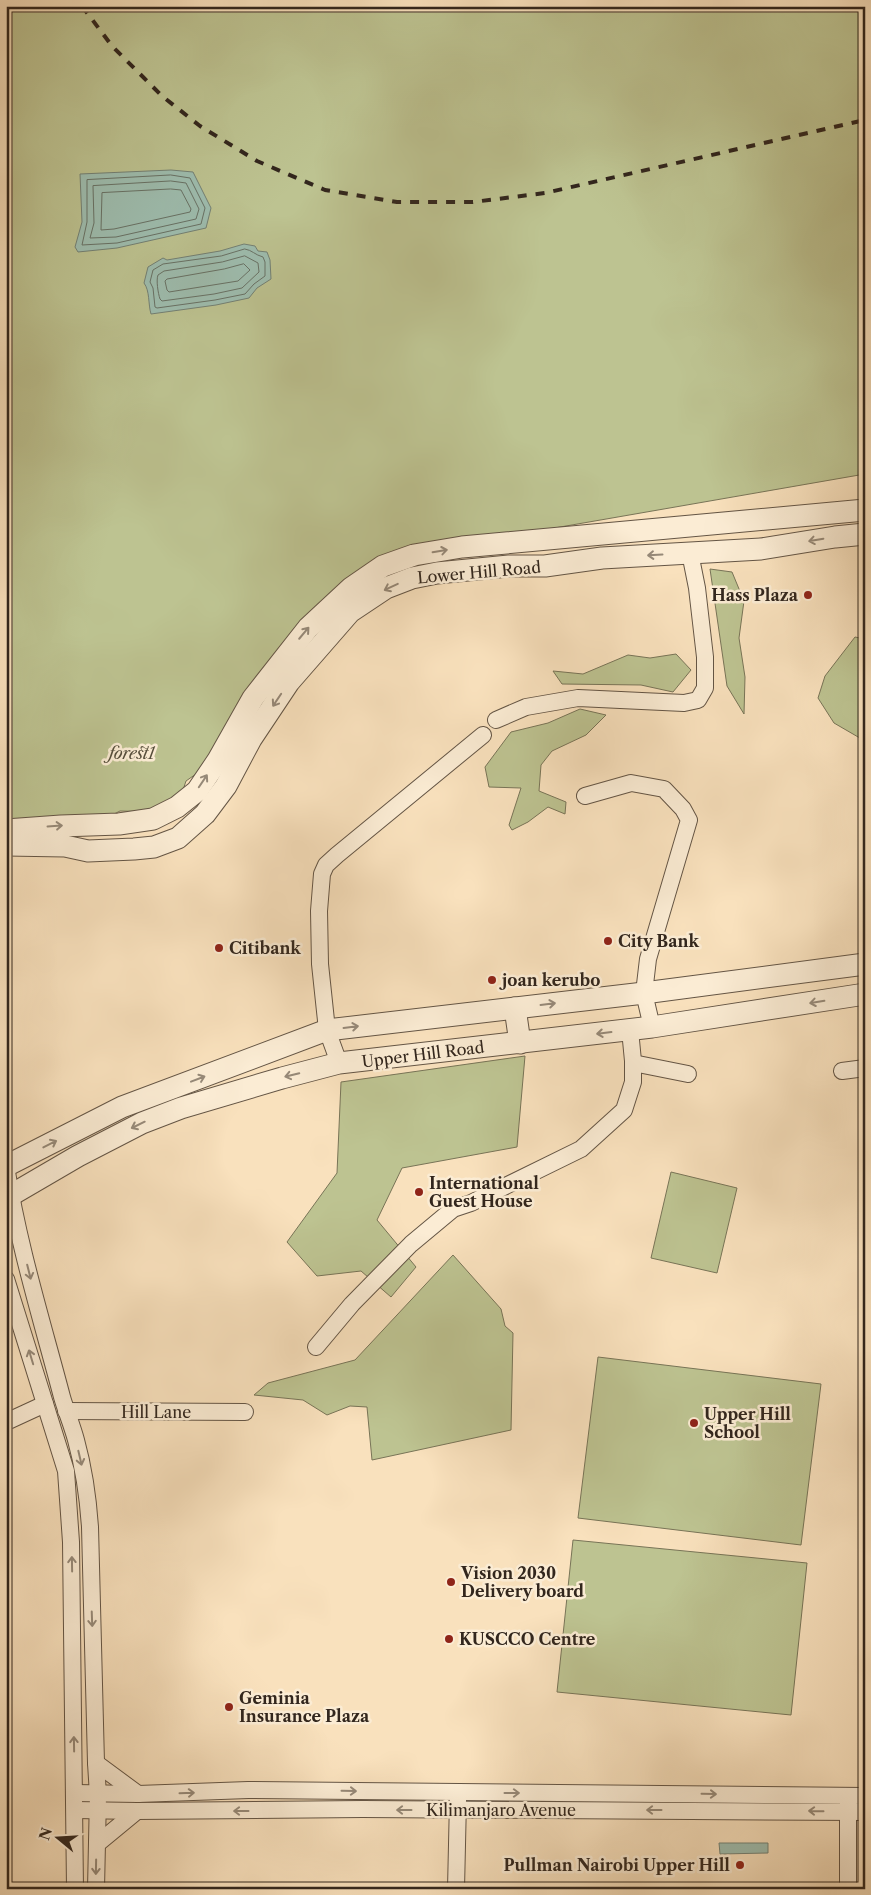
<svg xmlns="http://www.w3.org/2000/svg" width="871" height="1895" font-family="'Libre Caslon Text',serif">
<rect width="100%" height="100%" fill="#f9e1bd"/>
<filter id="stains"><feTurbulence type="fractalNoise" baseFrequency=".004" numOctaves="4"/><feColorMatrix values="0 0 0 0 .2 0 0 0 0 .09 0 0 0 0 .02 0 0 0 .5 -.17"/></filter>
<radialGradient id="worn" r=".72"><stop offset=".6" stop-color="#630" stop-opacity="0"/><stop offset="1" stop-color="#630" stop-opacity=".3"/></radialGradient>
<g fill="#bdc391" stroke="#787457">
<polygon points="6,6 865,6 865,474 382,558 206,767 186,781 181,796 161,812 120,811 98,822 6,830"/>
<polygon points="710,569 732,572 744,601 739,638 745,677 744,714 727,686"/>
<polygon points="855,637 865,639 865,741 834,723 818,698 825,676"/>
<polygon points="676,654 691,670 673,692 641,685 562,684 553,671 583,674 628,655 650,658"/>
<polygon points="580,709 606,715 586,735 552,751 541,765 539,791 566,802 565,814 548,807 528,822 512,830 509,825 521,788 489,787 485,767 511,732 548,723"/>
<polygon points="525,1056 517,1147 402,1168 377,1220 416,1267 391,1297 361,1271 317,1276 287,1242 337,1173 341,1082"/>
<polygon points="671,1172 737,1188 717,1273 651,1258"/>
<polygon points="453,1255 501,1309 505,1326 513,1333 511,1430 372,1460 367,1407 350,1406 327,1415 303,1400 254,1395 268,1383 355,1360"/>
<polygon points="598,1357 821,1384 801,1545 578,1518"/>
<polygon points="573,1540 807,1563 791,1715 557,1692"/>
</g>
<g fill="#9ebeb0" stroke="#738175">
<polygon points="171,170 193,172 211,208 206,228 117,248 78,252 75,247 82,222 80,174"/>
<path d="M244,244L255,246L258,251L267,252L270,260L271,279L257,288L249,298L216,305L151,314C148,304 150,291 144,283L148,267L163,258L167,260L220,251Z"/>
<polygon points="719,1843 768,1843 768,1853 720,1854"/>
</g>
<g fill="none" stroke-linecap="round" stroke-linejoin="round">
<g stroke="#687266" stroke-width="1">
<polygon points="171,175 190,178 205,208 201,224 117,243 82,245 87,222 87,180"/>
<polygon points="171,181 186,183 199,209 196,219 116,237 90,238 94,223 93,186"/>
<polygon points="171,189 181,190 191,209 190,212 114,229 101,230 102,193"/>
<path d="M245,249C252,250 255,255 263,257L265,262V276L254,284L245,294L215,300L157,308L155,307L153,288L150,282L153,270L163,264L221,256Z"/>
<path d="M245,256L258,263L259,272L242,288L214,294L162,301L160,299C158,293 156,280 158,275L164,271L222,262Z"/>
<polygon points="244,264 250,270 238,281 169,292 167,290 165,281 167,279 224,269"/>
</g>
<g stroke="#645545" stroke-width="18">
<g id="minor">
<polyline points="496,720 526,707 578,698 684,703 698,700 705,688 705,657 697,588 690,553"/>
<polyline points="585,796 631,783 664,789 683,809 689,820 648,959 644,993 652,1027"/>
<polyline points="339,1063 327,1030 320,964 319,911 322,874 326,865 337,855 483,735"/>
<polyline points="633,1063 688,1074"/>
<polyline points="842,1071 865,1068"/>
<path d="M6,1166C18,1244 42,1321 62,1397C66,1411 72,1425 76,1440C84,1469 88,1497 90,1527L96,1763L98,1795L96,1889"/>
<polyline points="6,1279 66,1471 71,1542 75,1889"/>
<polyline points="316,1347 352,1304 411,1244 453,1209 471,1203 581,1149 624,1110 633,1082 633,1061 630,1030"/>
<polyline points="66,1411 245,1412"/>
<polyline points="6,1422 45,1404"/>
<polyline points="96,1763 138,1794"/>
<polyline points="74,1793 138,1794 248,1790 865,1796"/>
<polyline points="848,1800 848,1889"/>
<polyline points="75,1810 137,1811 363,1809 865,1812"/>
<polyline points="97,1844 137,1811"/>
<polyline points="456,1889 458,1800"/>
</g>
</g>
<g stroke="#645545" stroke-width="23">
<g id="tertiary">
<polyline points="6,830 61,826 119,824 153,819 177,807 197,791 218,760 253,698 308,628 351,588 383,566 414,555 462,547 865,510"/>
<polyline points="6,845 65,846 88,851 134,849 154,847 178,838 205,814 226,786 251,739 289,682 350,612 386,588 412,578 437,573 509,566 545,566 602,558 761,549 835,537 865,534"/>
<polyline points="515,1008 520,1043"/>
<polyline points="6,1166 122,1107 327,1030 644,993 865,964"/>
<polyline points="6,1198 78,1156 142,1123 181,1108 282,1078 339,1063 652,1027 865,994"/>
</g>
</g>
<use href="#minor" stroke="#fbecd4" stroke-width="16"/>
<use href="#tertiary" stroke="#fbecd4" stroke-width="21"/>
<polyline stroke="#32261d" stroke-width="4" stroke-dasharray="9 9" stroke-linecap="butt" points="82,6 112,46 162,96 200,126 257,161 325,190 397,202 473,202 545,193 865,120"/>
</g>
<defs><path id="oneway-shaft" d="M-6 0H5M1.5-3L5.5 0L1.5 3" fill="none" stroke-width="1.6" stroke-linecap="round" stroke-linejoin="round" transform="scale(1.25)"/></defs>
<g stroke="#968978">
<use href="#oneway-shaft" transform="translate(816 540) rotate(170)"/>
<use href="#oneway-shaft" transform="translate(440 551) rotate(-9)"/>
<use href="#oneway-shaft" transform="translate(655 555) rotate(177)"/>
<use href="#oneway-shaft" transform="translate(391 587) rotate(155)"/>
<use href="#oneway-shaft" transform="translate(304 633) rotate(-50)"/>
<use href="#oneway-shaft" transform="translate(277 700) rotate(124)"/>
<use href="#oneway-shaft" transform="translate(203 781) rotate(-56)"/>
<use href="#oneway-shaft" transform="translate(55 826) rotate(-4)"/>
<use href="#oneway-shaft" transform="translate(817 1002) rotate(171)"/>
<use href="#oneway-shaft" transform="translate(548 1004) rotate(-7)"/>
<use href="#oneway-shaft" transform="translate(351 1027) rotate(-7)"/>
<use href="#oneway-shaft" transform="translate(604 1033) rotate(173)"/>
<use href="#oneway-shaft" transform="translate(292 1075) rotate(166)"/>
<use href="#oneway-shaft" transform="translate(198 1079) rotate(-21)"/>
<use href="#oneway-shaft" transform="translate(138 1125) rotate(154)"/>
<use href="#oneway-shaft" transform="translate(50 1144) rotate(-27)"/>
<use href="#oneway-shaft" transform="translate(29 1272) rotate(76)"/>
<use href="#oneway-shaft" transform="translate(31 1357) rotate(-107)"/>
<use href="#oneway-shaft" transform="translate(80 1458) rotate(77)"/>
<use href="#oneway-shaft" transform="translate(72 1564) rotate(-91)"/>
<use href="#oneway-shaft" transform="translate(92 1619) rotate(88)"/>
<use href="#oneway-shaft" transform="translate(74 1744) rotate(-91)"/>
<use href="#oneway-shaft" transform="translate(349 1791) rotate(1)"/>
<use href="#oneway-shaft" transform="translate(187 1793) rotate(-2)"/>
<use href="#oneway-shaft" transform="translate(512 1793)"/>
<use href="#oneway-shaft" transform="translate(709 1794) rotate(1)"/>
<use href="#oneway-shaft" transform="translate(404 1810) rotate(-180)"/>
<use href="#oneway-shaft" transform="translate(654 1810) rotate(-180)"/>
<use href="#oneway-shaft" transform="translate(241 1811) rotate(180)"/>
<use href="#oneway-shaft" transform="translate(816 1811) rotate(-179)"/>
<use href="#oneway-shaft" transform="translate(96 1867) rotate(91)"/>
</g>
<g fill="#8f2418" stroke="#fbecd4" stroke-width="2">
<circle cx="808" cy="595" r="5"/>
<circle cx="608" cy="941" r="5"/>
<circle cx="219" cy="948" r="5"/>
<circle cx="492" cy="980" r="5"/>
<circle cx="419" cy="1192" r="5"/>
<circle cx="694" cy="1423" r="5"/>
<circle cx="451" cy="1582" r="5"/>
<circle cx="449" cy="1639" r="5"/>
<circle cx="229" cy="1707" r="5"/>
<circle cx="740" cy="1865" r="5"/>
</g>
<g text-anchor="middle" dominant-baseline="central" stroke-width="5" stroke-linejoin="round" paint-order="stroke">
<g font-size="16" fill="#32261d" stroke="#fbecd4">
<text transform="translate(479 572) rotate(-5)">Lower Hill Road</text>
<text transform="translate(423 1054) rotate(-7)">Upper Hill Road</text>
<text x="156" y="1412">Hill Lane</text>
<text x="501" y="1810">Kilimanjaro Avenue</text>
</g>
<g font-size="16" font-weight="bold" fill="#32261d" stroke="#fbecd4" text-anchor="start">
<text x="798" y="595" text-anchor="end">Hass Plaza</text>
<text x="618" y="941">City Bank</text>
<text x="229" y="948">Citibank</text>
<text x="502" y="980">joan kerubo</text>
<text x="429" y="1183">International<tspan x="429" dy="18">Guest House</tspan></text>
<text x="704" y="1414">Upper Hill<tspan x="704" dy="18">School</tspan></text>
<text x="461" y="1573">Vision 2030<tspan x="461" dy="18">Delivery board</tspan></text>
<text x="459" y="1639">KUSCCO Centre</text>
<text x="239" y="1698">Geminia<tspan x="239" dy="18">Insurance Plaza</tspan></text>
<text x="730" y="1865" text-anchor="end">Pullman Nairobi Upper Hill</text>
</g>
<g font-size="16" font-style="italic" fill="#554d3a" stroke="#fbecd4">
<text x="132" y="753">forest1</text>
</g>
</g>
<rect width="871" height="1895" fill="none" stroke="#f9e1bd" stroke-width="25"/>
<rect x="8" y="8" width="856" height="1880" fill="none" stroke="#32261d" stroke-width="2.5"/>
<rect x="12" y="12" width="846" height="1870" fill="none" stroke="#32261d"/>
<g transform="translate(58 1838) rotate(288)" stroke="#fbecd4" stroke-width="4" paint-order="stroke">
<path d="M0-4L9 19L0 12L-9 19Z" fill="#32261d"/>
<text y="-8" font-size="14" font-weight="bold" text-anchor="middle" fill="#32261d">N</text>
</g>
<rect width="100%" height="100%" filter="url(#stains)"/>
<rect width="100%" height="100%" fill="url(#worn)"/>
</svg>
